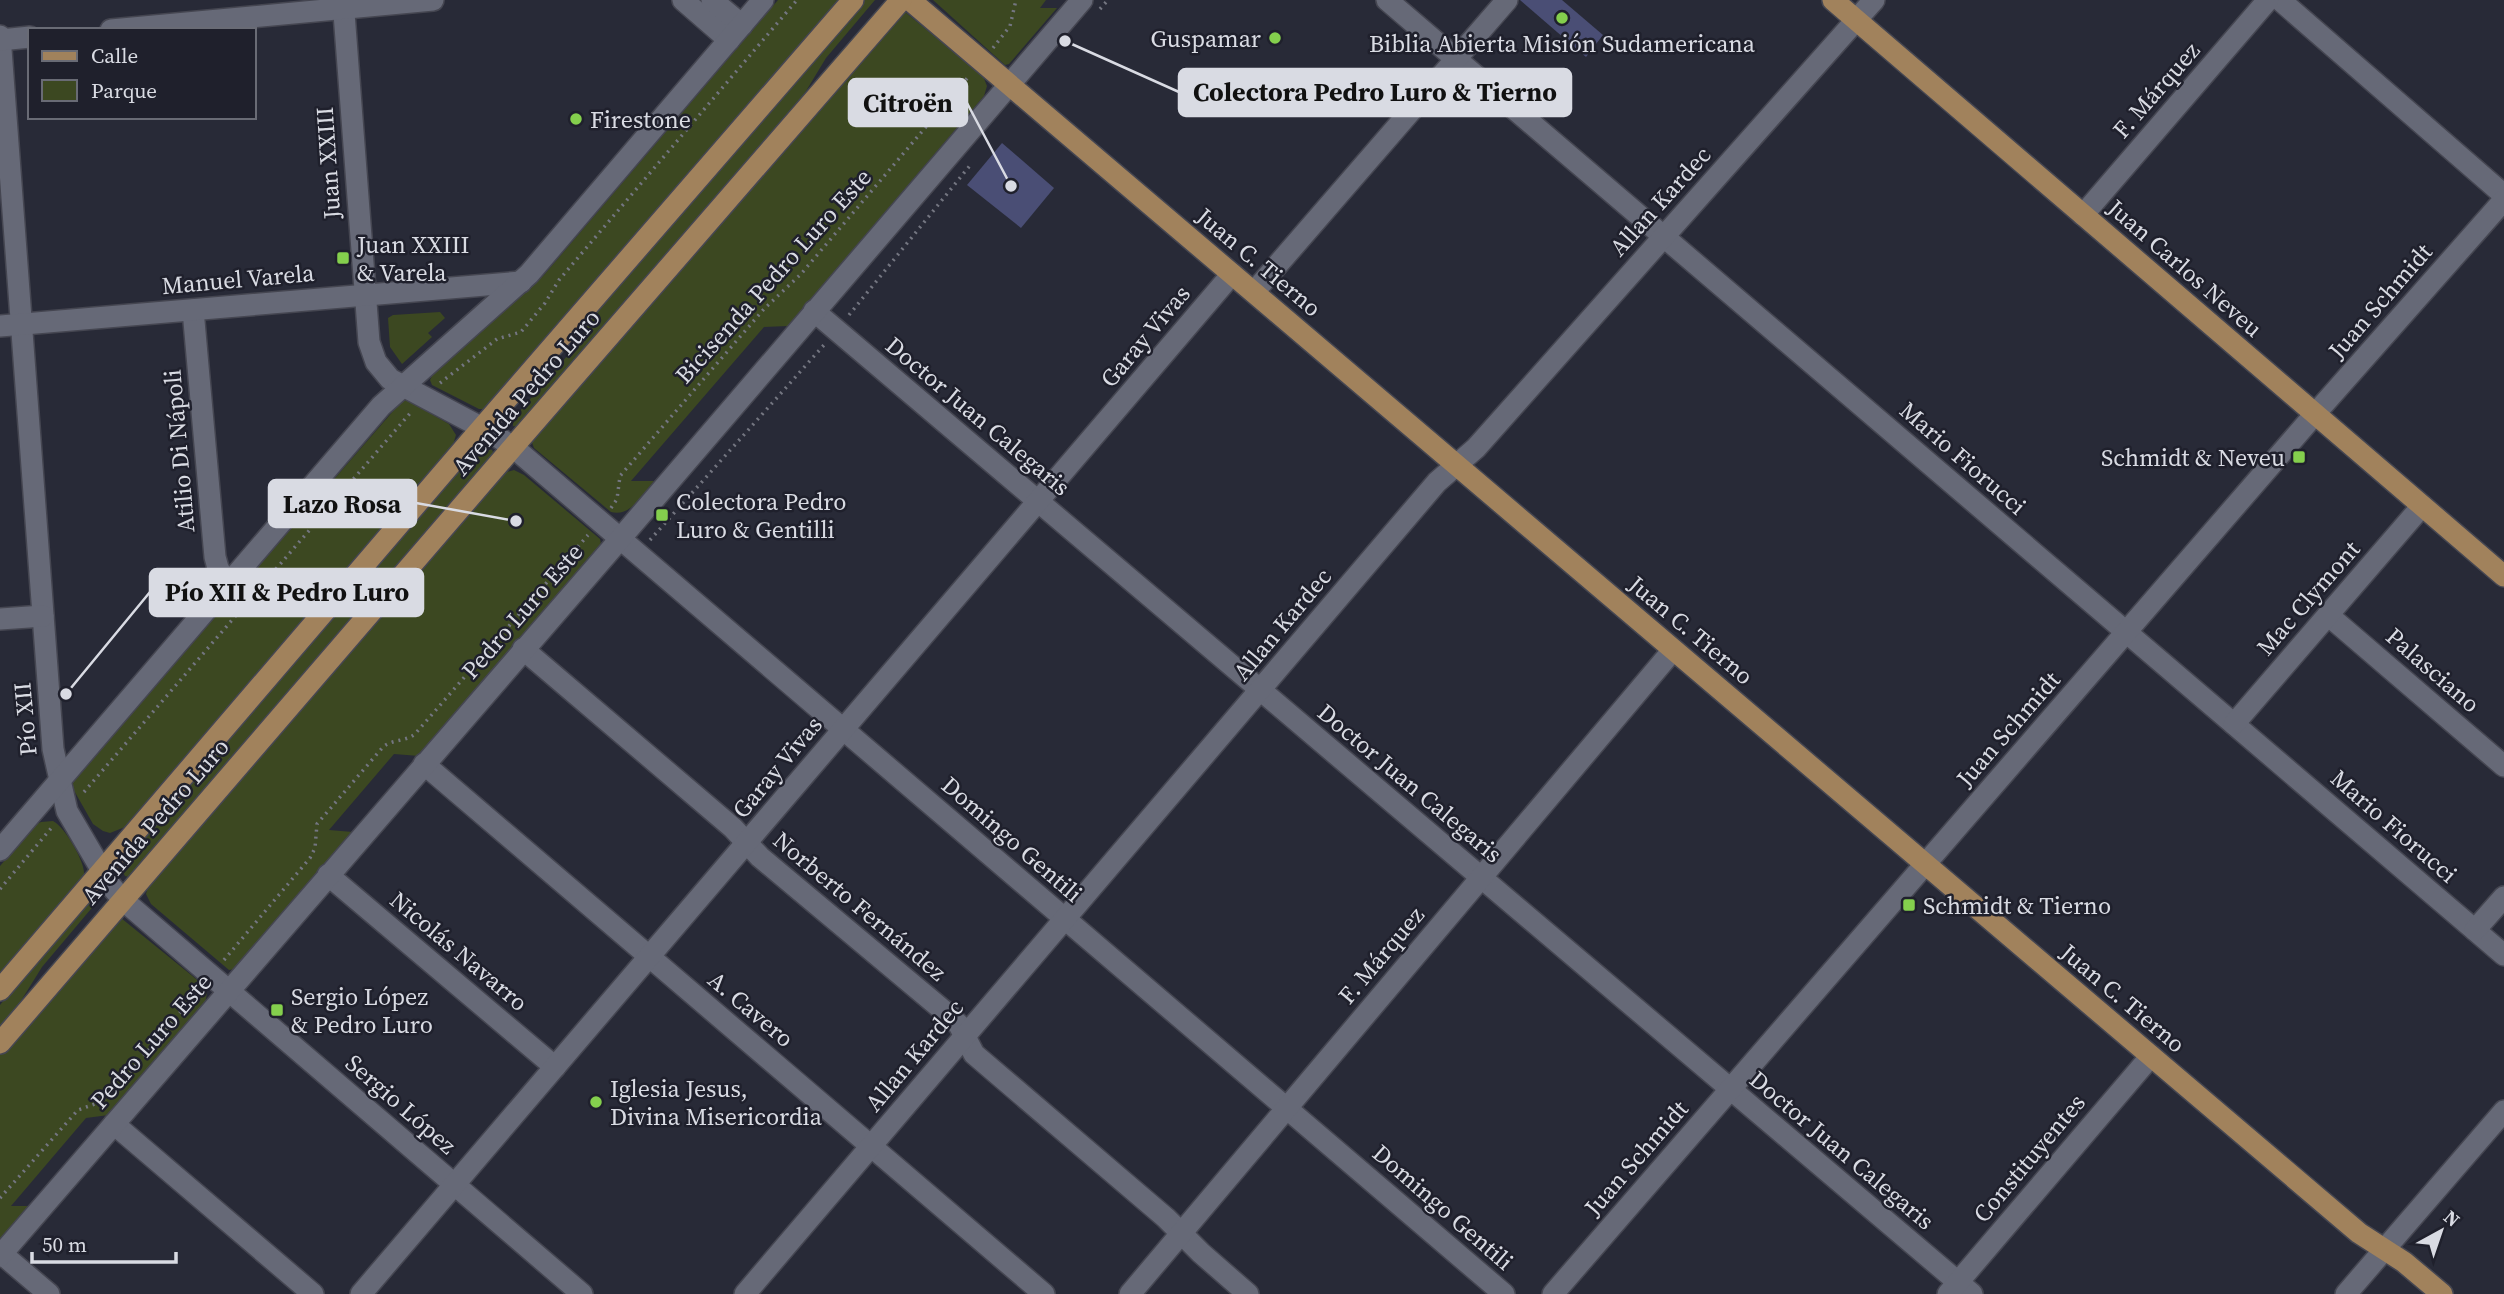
<svg xmlns="http://www.w3.org/2000/svg" width="2504" height="1294" font-family="'Source Serif 4',serif">
<rect width="100%" height="100%" fill="#282a37"/>
<g fill="#3c4821">
<polygon points="778,0 841,0 485,409 479,409 432,385 430,380 434,372 543,276"/>
<polygon points="863,0 875,0 826,58 800,101 518,427 513,426 513,419 574,348 595,313"/>
<polygon points="933,0 1046,0 1040,8 1057,8 1009,64 1005,65"/>
<path d="M905,12L983,76L987,86L984,96L788,326L764,327L631,481H654C642,495 631,517 611,512L534,448L531,440L902,13Z"/>
<polygon points="440,312 445,318 428,333 432,337 402,364 390,347 388,318 393,315"/>
<polygon points="407,400 449,424 456,435 452,448 125,827 110,833 103,831 93,824 72,787 72,781 401,402"/>
<polygon points="481,445 492,450 494,454 129,877 125,876 119,865 478,446"/>
<polygon points="514,470 524,475 600,539 601,544 419,756 394,754 329,830 353,832 235,969 229,970 151,904 146,894 149,884 503,473"/>
<path d="M53,821C65,827 86,863 84,876L0,976V866L35,825L41,822Z"/>
<polygon points="95,896 96,903 42,967 14,1012 0,1029 0,1005 89,897"/>
<polygon points="121,918 201,983 207,993 205,1004 109,1115 86,1118 11,1206 31,1206 0,1241 0,1054 112,923"/>
</g>
<g fill="#4a4e75">
<polygon points="1520,0 1562,0 1603,35 1586,57"/>
<polygon points="1002,143 1054,188 1021,228 967,185"/>
</g>
<g fill="none" stroke-linecap="round" stroke-linejoin="round">
<g stroke="#454651" stroke-width="24">
<g id="minor">
<polyline points="343,0 369,342 376,362 390,379 490,432 513,447 1504,1294"/>
<polyline points="683,0 729,40"/>
<polyline points="712,0 742,25"/>
<polyline points="1387,0 2504,955"/>
<polyline points="2280,0 2504,195"/>
<polyline points="111,30 433,0"/>
<polyline points="0,36 53,749 67,811 111,886 123,900 582,1294"/>
<polyline points="0,40 30,37"/>
<polyline points="2083,215 2268,0"/>
<polyline points="1254,292 1507,0"/>
<polyline points="193,310 215,557 218,568 227,585"/>
<polyline points="814,311 1972,1294"/>
<polyline points="0,326 521,282"/>
<polyline points="2328,615 2504,766"/>
<polyline points="0,619 43,616"/>
<polyline points="523,649 733,828 760,857 950,1016 959,1025 974,1054 1166,1218 1201,1253 1248,1294"/>
<polyline points="2234,724 2422,506"/>
<polyline points="424,764 1044,1294"/>
<polyline points="0,850 381,406 529,274 763,0"/>
<polyline points="328,875 555,1067"/>
<polyline points="2475,930 2504,897"/>
<polyline points="114,1124 313,1294"/>
<polyline points="2,1254 49,1294"/>
<polyline points="0,1256 620,539 1082,0"/>
<polyline points="361,1294 1232,274"/>
<polyline points="745,1294 1437,482 1476,448 1874,0"/>
<polyline points="1130,1294 1673,650"/>
<polyline points="1553,1294 2315,414 2504,200"/>
<polyline points="1948,1294 2151,1056"/>
<polyline points="2346,1294 2504,1111"/>
</g>
</g>
<g stroke="#454651" stroke-width="24">
<g id="major">
<polyline points="910,0 2359,1233 2404,1262 2442,1294"/>
<polyline points="1833,0 2504,576"/>
<polyline points="0,990 467,445 853,0"/>
<polyline points="0,1043 513,447 901,0"/>
</g>
</g>
<g stroke="#747681" stroke-width="3.5" stroke-dasharray="2 5" stroke-linecap="butt">
<polyline points="1100,9 1108,0"/>
<polyline points="993,48 1010,26 1016,0"/>
<polyline points="849,315 972,163"/>
<polyline points="440,383 497,339 521,332 545,303 559,280 797,0"/>
<polyline points="611,508 617,499 620,476 764,309 801,274 970,75"/>
<polyline points="650,540 824,345"/>
<polyline points="84,792 412,411"/>
<polyline points="0,889 53,826"/>
<path d="M224,960L310,858L315,848L317,824L383,747C392,739 405,742 415,734L588,535"/>
<polyline points="130,1072 199,990"/>
<polyline points="0,1198 78,1110 106,1100"/>
</g>
<use href="#minor" stroke="#666977" stroke-width="21"/>
<use href="#major" stroke="#a1825c" stroke-width="21"/>
</g>
<g fill="#84cf4d" stroke="#1f202c" stroke-width="2.5">
<circle cx="1562" cy="18" r="7"/>
<circle cx="1275" cy="38" r="7"/>
<circle cx="576" cy="119" r="7"/>
<rect x="336" y="251" width="14" height="14" rx="3.5"/>
<rect x="2292" y="450" width="14" height="14" rx="3.5"/>
<rect x="655" y="508" width="14" height="14" rx="3.5"/>
<rect x="1902" y="898" width="14" height="14" rx="3.5"/>
<rect x="270" y="1003" width="14" height="14" rx="3.5"/>
<circle cx="596" cy="1102" r="7"/>
</g>
<g text-anchor="middle" dominant-baseline="central" stroke-width="5" stroke-linejoin="round" paint-order="stroke">
<g font-size="24" fill="#d9dbe3" stroke="#1f202c" text-anchor="start">
<text x="1261" y="38" text-anchor="end">Guspamar</text>
<text x="1562" y="43" text-anchor="middle">Biblia Abierta Misión Sudamericana</text>
<text x="590" y="119">Firestone</text>
<text x="357" y="244">Juan XXIII<tspan x="357" dy="28">&amp; Varela</tspan></text>
<text x="2285" y="457" text-anchor="end">Schmidt &amp; Neveu</text>
<text x="676" y="501">Colectora Pedro<tspan x="676" dy="28">Luro &amp; Gentilli</tspan></text>
<text x="1923" y="905">Schmidt &amp; Tierno</text>
<text x="291" y="996">Sergio López<tspan x="291" dy="28">&amp; Pedro Luro</tspan></text>
<text x="610" y="1088">Iglesia Jesus,<tspan x="610" dy="28">Divina Misericordia</tspan></text>
</g>
<g font-size="24" fill="#d9dbe3" stroke="#1f202c">
<text transform="translate(2156 90) rotate(-49)">F. Márquez</text>
<text transform="translate(328 163) rotate(-94)">Juan XXIII</text>
<text transform="translate(1660 201) rotate(-48)">Allan Kardec</text>
<text transform="translate(1259 262) rotate(40)">Juan C. Tierno</text>
<text transform="translate(2185 268) rotate(41)">Juan Carlos Neveu</text>
<text transform="translate(773 276) rotate(-48)">Bicisenda Pedro Luro Este</text>
<text transform="translate(238 279) rotate(-5)">Manuel Varela</text>
<text transform="translate(2380 301) rotate(-49)">Juan Schmidt</text>
<text transform="translate(1145 336) rotate(-50)">Garay Vivas</text>
<text transform="translate(526 392) rotate(-49)">Avenida Pedro Luro</text>
<text transform="translate(978 416) rotate(40)">Doctor Juan Calegaris</text>
<text transform="translate(179 451) rotate(-95)">Atilio Di Nápoli</text>
<text transform="translate(1963 458) rotate(41)">Mario Fiorucci</text>
<text transform="translate(2308 598) rotate(-49)">Mac Clymont</text>
<text transform="translate(522 611) rotate(-49)">Pedro Luro Este</text>
<text transform="translate(1282 624) rotate(-50)">Allan Kardec</text>
<text transform="translate(1691 630) rotate(40)">Juan C. Tierno</text>
<text transform="translate(2433 670) rotate(41)">Palasciano</text>
<text transform="translate(25 719) rotate(-95)">Pío XII</text>
<text transform="translate(2008 729) rotate(-49)">Juan Schmidt</text>
<text transform="translate(777 767) rotate(-50)">Garay Vivas</text>
<text transform="translate(1410 783) rotate(40)">Doctor Juan Calegaris</text>
<text transform="translate(155 821) rotate(-49)">Avenida Pedro Luro</text>
<text transform="translate(2394 826) rotate(41)">Mario Fiorucci</text>
<text transform="translate(1012 839) rotate(41)">Domingo Gentili</text>
<text transform="translate(860 906) rotate(40)">Norberto Fernández</text>
<text transform="translate(459 951) rotate(40)">Nicolás Navarro</text>
<text transform="translate(1381 955) rotate(-50)">F. Márquez</text>
<text transform="translate(2123 998) rotate(40)">Juan C. Tierno</text>
<text transform="translate(751 1009) rotate(40)">A. Cavero</text>
<text transform="translate(151 1041) rotate(-49)">Pedro Luro Este</text>
<text transform="translate(914 1055) rotate(-50)">Allan Kardec</text>
<text transform="translate(401 1104) rotate(41)">Sergio López</text>
<text transform="translate(1842 1150) rotate(40)">Doctor Juan Calegaris</text>
<text transform="translate(1636 1158) rotate(-49)">Juan Schmidt</text>
<text transform="translate(2029 1158) rotate(-50)">Constituyentes</text>
<text transform="translate(1443 1207) rotate(41)">Domingo Gentili</text>
</g>
</g>
<path fill="none" stroke="#d9dbe3" stroke-width="2.5" d="M1065 41L1179 92M1011 186L967 103M516 521L416 503M66 694L150 592"/>
<g fill="#d9dbe3" stroke="#1f202c" stroke-width="2.5">
<circle cx="1065" cy="41" r="7"/>
<circle cx="1011" cy="186" r="7"/>
<circle cx="516" cy="521" r="7"/>
<circle cx="66" cy="694" r="7"/>
</g>
<g fill="#d9dbe3" stroke="#d9dbe3" stroke-width="2.5">
<rect x="1179" y="69" width="392" height="47" rx="7"/>
<rect x="849" y="79" width="118" height="47" rx="7"/>
<rect x="269" y="480" width="147" height="47" rx="7"/>
<rect x="150" y="569" width="273" height="47" rx="7"/>
</g>
<g font-size="26" text-anchor="middle" font-weight="bold" fill="#111">
<text x="1375" y="101">Colectora Pedro Luro &amp; Tierno</text>
<text x="908" y="112">Citroën</text>
<text x="342" y="513">Lazo Rosa</text>
<text x="287" y="601">Pío XII &amp; Pedro Luro</text>
</g>
<rect x="28" y="28" width="228" height="91" fill="#1f202c" stroke="#696b75" stroke-width="2"/>
<rect x="42" y="51" width="35" height="10" fill="#a1825c" stroke="#696b75" stroke-width="2"/>
<text x="91" y="63" font-size="21" fill="#d9dbe3">Calle</text>
<rect x="42" y="80" width="35" height="21" fill="#3c4821" stroke="#696b75" stroke-width="2"/>
<text x="91" y="98" font-size="21" fill="#d9dbe3">Parque</text>
<g transform="translate(2441 1231) rotate(40)" stroke="#1f202c" stroke-width="5" paint-order="stroke">
<path d="M0-5L12 26L0 18L-12 26Z" fill="#d9dbe3"/>
<text y="-10" font-size="19" font-weight="bold" text-anchor="middle" fill="#d9dbe3">N</text>
</g>
<path d="M32 1252v10h144v-10" fill="none" stroke="#d9dbe3" stroke-width="3.5"/>
<text x="42" y="1252" font-size="21" fill="#d9dbe3" stroke="#1f202c" stroke-width="5" paint-order="stroke">50 m</text>
</svg>
